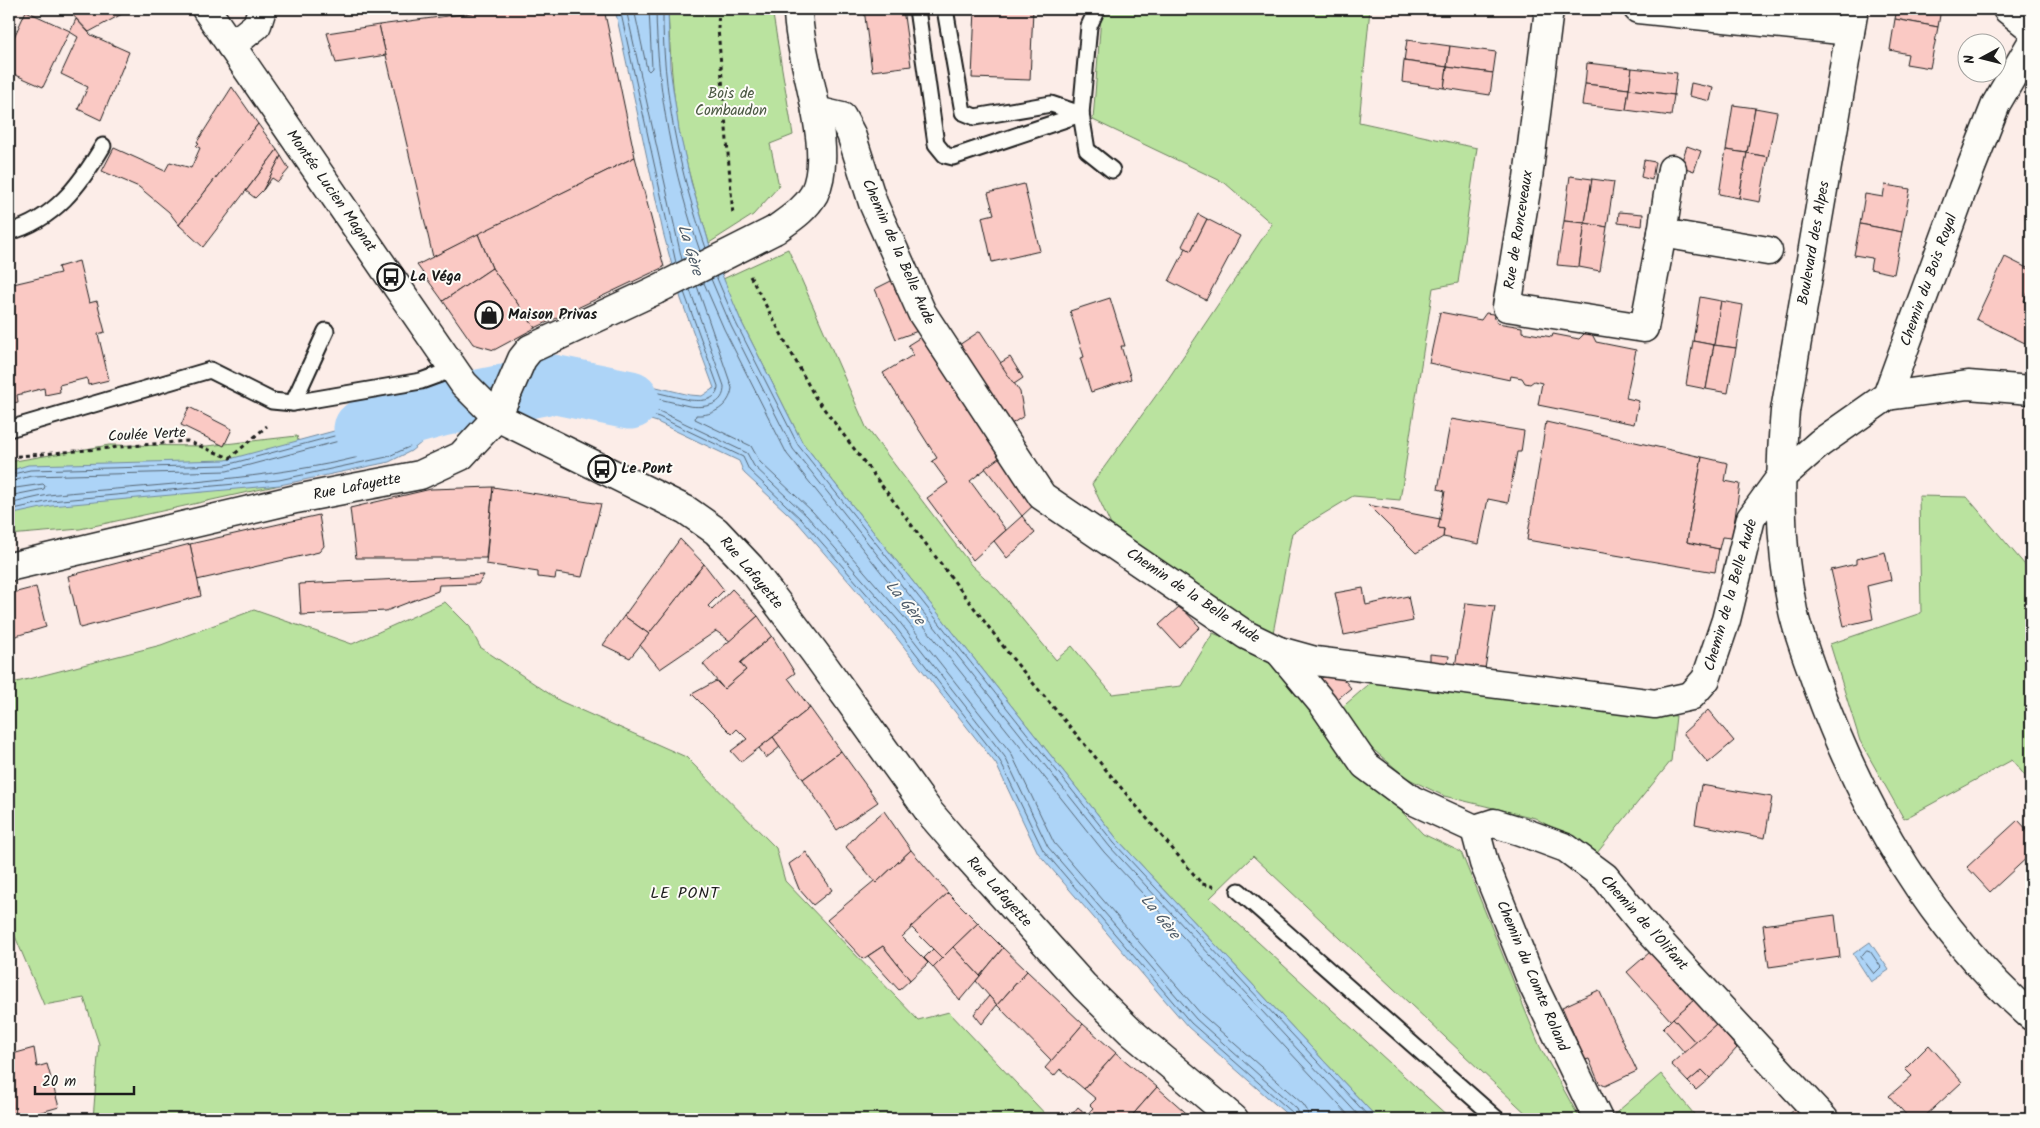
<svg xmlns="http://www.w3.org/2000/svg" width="2040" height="1128" font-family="Kalam,sans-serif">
<rect width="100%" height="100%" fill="#fcede8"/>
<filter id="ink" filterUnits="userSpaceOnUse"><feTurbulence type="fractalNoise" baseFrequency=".02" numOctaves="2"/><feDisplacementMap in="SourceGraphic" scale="10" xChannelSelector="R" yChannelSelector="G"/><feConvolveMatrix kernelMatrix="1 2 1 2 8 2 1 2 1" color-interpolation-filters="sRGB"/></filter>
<g filter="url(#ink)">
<g fill="#bae39f" stroke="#6b805e">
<path d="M668,9H772L793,135L770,144L779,186L753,215L709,243C698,206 687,169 679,131C672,91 670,50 668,9Z"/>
<polygon points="1108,9 1370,9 1359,122 1477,148 1458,283 1433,288 1400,500 1353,496 1292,533 1273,633 1256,626 1111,525 1092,484 1168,379 1272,224 1225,183 1093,120 1101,17"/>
<polygon points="788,249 866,427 971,565 998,590 1056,660 1072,646 1112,694 1181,686 1213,633 1269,656 1321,726 1423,834 1461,852 1540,1047 1580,1119 1532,1119 1253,856 1210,898 1451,1119 1378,1119 1118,840 802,442 741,321 723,279"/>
<polygon points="297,436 301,453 280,485 80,529 9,535 9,462 109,445 207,446"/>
<polygon points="1919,496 1967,497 2031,572 2031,783 2012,760 1904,819 1860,741 1830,644 1921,613"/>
<polygon points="445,602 470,627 480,647 560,701 686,757 776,848 785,881 918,1020 949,1012 1050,1119 93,1119 99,1044 84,998 44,1005 9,922 9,875 11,873 9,860 9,684 161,645 254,610 352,644"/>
<polygon points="1375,679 1676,716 1671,761 1597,853 1535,818 1444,796 1407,778 1356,735 1339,710"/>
<polygon points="1661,1074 1698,1119 1611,1119 1610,1118"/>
</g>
<g fill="#add4f7" stroke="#738a9f">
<polygon points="615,9 668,9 670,68 679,130 691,182 709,243 741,321 802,442 1118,840 1378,1119 1292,1119 1188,1027 1038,853 996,764 889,628 799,524 744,473 739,461 657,422 552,389 552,382 585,370 690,395 702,396 714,388 681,299 663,232"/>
<polygon points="431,405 441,407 432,434 411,451 389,462 280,485 51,506 9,515 9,471 28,465 226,460"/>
<polygon points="1870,942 1889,970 1871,982 1853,954"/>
</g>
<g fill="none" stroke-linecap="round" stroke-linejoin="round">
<g stroke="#566674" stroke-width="1">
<polyline points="620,9 676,263"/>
<polyline points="626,9 682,260"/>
<polyline points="634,9 647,69 649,71 652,68 649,9"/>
<path d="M656,9C657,91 673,174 700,251"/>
<path d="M663,9C662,89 679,172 706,248"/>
<polyline points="716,276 736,323 798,445 1114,843 1371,1119"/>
<polyline points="711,279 731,326 793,449 1110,847 1362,1119"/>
<polyline points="704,283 724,329 787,454 1104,852 1352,1119"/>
<path d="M697,286L732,388C730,406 713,416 696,415L695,419L751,446L760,462L813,512L903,616L1011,753L1054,843L1201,1014L1303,1104L1307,1110L1309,1119"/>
<path d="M690,290L724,386C725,406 704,408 689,406L586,382L583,383V386L661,412L747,453L754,466L807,516L898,620L1005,757L1048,847L1196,1019L1297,1109L1301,1119"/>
<path d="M684,292L718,386C718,402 700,401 689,400L586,376L564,383L563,387L659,417L743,457L749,470L802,520L893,624L1000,761L1043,850L1191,1023L1293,1113L1295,1119"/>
<polygon points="388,436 391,440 361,448 358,447 359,444"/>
<polyline points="9,475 30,470 226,465 431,410 434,412 427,431 409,447 387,457 279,480 50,501 9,510"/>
<path d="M9,482L31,476L227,471L421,419L425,421C408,476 108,487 49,495C36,497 22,501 9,504"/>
<polyline points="9,489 43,484 45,486 44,489 9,496"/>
<polygon points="1867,950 1870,951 1881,967 1874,974 1861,957"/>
</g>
<polyline stroke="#add4f7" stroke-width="59" points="363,429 441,407 552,384 630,400"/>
</g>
<g fill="#fac9c4" stroke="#1c1c1c">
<polygon points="67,9 131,9 89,32"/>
<polygon points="501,9 604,9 635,157 433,257 379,25"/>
<polygon points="864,9 903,9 911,66 872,71"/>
<polygon points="975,9 1033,9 1030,80 972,78"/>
<polygon points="1897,9 1941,9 1938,27 1895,19"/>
<polygon points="26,11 70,31 43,87 9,72 9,48"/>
<polygon points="76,19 91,35 129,52 101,120 78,109 88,87 61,74 78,37 70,32"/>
<polygon points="1895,19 1938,27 1930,68 1906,64 1908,54 1890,50"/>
<polygon points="379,25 386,55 336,63 327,33"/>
<polygon points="1407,40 1450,46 1447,67 1404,61"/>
<polygon points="1450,46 1496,52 1493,73 1447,67"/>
<polygon points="1404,61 1447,67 1444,88 1402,82"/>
<polygon points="1587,63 1632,68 1629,89 1585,84"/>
<polygon points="1447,67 1493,73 1490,95 1444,88"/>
<polygon points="1632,68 1677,73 1674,95 1629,89"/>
<polygon points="1691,83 1713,88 1710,101 1689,96"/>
<polygon points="1585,84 1629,89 1626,110 1582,105"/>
<polygon points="232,87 258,124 179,225 169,212 139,187 102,171 114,148 165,171 170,162 191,168 200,148 196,146 199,143 197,142"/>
<polygon points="1629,89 1674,95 1671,116 1626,110"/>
<polygon points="1733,105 1755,108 1747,153 1726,150"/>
<polygon points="1755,108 1777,112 1768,157 1747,153"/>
<polygon points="258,124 277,150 203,247 179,225"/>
<polygon points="1687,146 1701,151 1694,171 1680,166"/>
<polygon points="277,150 281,156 263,190 255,198 246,191"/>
<polygon points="1726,150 1747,153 1739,198 1719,194"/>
<polygon points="1747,153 1768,157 1760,202 1739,198"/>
<polygon points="281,156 289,169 278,182 272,178 263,190"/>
<polygon points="635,157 664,267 535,328 492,268 478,234"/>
<polygon points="1644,160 1655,162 1652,180 1641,177"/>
<polygon points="1570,176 1592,179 1585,223 1564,221"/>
<polygon points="1592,179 1614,182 1607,227 1585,223"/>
<polygon points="1024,184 1040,251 992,262 982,217 994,214 988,193"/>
<polygon points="1885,185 1910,189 1902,232 1860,224 1865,194 1883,197"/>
<polygon points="1619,212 1643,214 1642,226 1618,223"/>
<polygon points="1198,214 1207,219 1191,251 1182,246"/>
<polygon points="1207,219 1240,236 1206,300 1169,281 1186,248 1191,251"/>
<polygon points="1564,221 1585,223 1579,267 1557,265"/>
<polygon points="1585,223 1607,227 1600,271 1579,267"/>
<polygon points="1860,224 1902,232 1894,274 1870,269 1872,258 1854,255"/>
<polygon points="478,234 492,268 443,301 417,265"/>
<polygon points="2005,257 2031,270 2031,287 2024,301 2031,304 2031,339 2029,345 1976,319"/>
<polygon points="79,261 89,303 97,301 105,332 98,334 109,380 88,385 87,378 59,385 60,392 45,395 44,388 17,395 18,402 9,404 9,285 60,273 58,267"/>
<polygon points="492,268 535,328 494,350 473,344 443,301"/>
<polygon points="901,276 926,328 896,339 875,289"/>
<polygon points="1700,297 1721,301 1714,345 1693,341"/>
<polygon points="1110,298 1125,346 1121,346 1131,379 1091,392 1080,358 1084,357 1070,311"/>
<polygon points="1721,301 1743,305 1736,348 1714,345"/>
<polygon points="1440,312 1481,320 1486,313 1493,314 1497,323 1522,327 1522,332 1552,337 1553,334 1579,339 1585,333 1592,334 1596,342 1636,350 1626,398 1639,401 1634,424 1538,405 1542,383 1534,381 1530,384 1525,383 1522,378 1511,376 1510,380 1429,363"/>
<polygon points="980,331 1020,392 1024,416 1008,426 956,347"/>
<polygon points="929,332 1007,452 970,481 1006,530 973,560 927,498 948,483 932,461 937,458 883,373 913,355 908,345"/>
<polygon points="1693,341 1714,345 1706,389 1686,385"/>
<polygon points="1714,345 1736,348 1728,393 1706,389"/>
<polygon points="1010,357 1023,378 1014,384 1000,363"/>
<polygon points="189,407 232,429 224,446 181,425"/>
<polygon points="1451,419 1524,431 1521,452 1517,452 1508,503 1488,499 1479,544 1443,537 1444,529 1438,528 1445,491 1438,489"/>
<polygon points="1546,422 1702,457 1687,542 1719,549 1715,572 1527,540"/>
<polygon points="1007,452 1038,501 1022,516 985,468"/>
<polygon points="1702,457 1728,463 1725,481 1740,484 1732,538 1722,537 1719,549 1687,542"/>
<polygon points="493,487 486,558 356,558 350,508 431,489"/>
<polygon points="493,487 601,504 582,577 556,573 555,579 538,577 538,572 486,564"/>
<polygon points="1368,505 1440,519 1438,528 1444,529 1443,537 1416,553"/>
<polygon points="319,515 324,546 319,552 197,580 190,544"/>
<polygon points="1022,516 1035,533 1007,558 994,541"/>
<polygon points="680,539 704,564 649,634 624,616"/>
<polygon points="190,544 201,596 80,628 68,576"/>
<polygon points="1885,552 1891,580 1867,586 1873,619 1844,626 1831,570 1856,564 1856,559"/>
<polygon points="704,564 724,590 708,606 712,610 732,589 758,616 730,641 716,631 660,669 640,645"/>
<polygon points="484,575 478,584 439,585 438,591 386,611 301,615 299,584"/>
<polygon points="36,587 46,627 9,638 9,594"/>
<polygon points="1363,588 1366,605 1408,596 1413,621 1344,635 1335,593"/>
<polygon points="1466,603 1495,606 1484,675 1454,672"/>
<polygon points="1180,606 1200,627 1179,647 1159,625"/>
<polygon points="624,616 649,634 630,658 603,645"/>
<polygon points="758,616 772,636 740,663 746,670 724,689 703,664"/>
<polygon points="772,636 795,673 788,678 810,708 741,762 731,751 747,739 737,729 732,734 692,694 716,681 724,689 746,670 740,663"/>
<polygon points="1430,654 1449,656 1447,671 1430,670"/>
<polygon points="1335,669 1351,688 1335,701 1319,680"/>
<polygon points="810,708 841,751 803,779 773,737"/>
<polygon points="1708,710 1734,741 1708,763 1683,733"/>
<polygon points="773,737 780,747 766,758 759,748"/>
<polygon points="841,751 878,802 837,830 803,779"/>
<polygon points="1701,785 1772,797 1765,838 1695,824"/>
<polygon points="884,811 911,850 876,883 846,847 858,833"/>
<polygon points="2018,820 2031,834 2031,854 1990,892 1967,867"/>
<polygon points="911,850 948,893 902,937 928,963 910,980 883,946 863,959 827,920 874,881 876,883"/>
<polygon points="806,852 832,890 813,905 799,889 789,864"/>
<polygon points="948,893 978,923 942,958 911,927"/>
<polygon points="1835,915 1840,957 1769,967 1763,925"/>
<polygon points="978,923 1003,948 980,976 953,947"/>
<polygon points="883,946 910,980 899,990 868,956"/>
<polygon points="953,947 980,976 960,1000 933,967"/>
<polygon points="1003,948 1027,971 997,1005 976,981"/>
<polygon points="933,949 942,958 933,967 924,958"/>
<polygon points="1650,952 1694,1000 1671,1021 1627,972"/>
<polygon points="1027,971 1083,1024 1052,1061 997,1005"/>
<polygon points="1599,990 1637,1071 1605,1086 1599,1083 1589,1059 1585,1060 1562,1007"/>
<polygon points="989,996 997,1005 982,1024 974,1014"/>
<polygon points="1694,1000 1716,1024 1696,1043 1673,1018"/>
<polygon points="1673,1018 1696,1043 1685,1053 1663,1028"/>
<polygon points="1083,1024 1116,1053 1084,1089 1060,1069 1054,1076 1045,1068"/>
<polygon points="1716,1024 1737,1048 1710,1078 1702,1070 1688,1082 1671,1064"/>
<polygon points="1929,1045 1962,1082 1922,1119 1910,1119 1889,1096 1912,1076 1905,1069"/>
<polygon points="34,1048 37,1067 47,1064 59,1107 17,1119 9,1119 9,1055"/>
<polygon points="1116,1053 1157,1087 1129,1119 1083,1119 1093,1108 1090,1105 1096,1099 1084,1089"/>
<polygon points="1702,1070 1710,1078 1696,1090 1688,1082"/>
<polygon points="1157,1087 1193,1119 1129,1119"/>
<polygon points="1078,1107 1087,1115 1083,1119 1068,1119"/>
<polygon points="1796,1108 1807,1119 1784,1119"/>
</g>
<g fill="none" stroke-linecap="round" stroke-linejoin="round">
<g stroke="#1c1c1c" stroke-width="19">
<g id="service">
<polyline points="917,9 936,144 945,155 953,157 1081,114"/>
<polyline points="945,9 963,112 975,117 1051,104 1081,114"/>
<polyline points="1097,9 1089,26 1081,114 1087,150 1112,170"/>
<path d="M9,232C54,220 80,185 103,146"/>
<polyline points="293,403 326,331"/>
<polyline points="9,429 210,370 272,401 293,403 421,381 454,369"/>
<polyline points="1239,891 1497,1119"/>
</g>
</g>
<g stroke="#1c1c1c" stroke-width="31">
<g id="minor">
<polyline points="1549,9 1528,178 1507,307 1644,328 1662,233 1768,251"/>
<polyline points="1638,9 1850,31"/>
<polyline points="2007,9 2031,28"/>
<polyline points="231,46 257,25 262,9"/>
<polyline points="816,111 842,117 851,134 873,203 922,313 1042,496 1246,635 1279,651 1315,661 1655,704 1691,696 1706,679 1726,620 1751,518 1780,478 1820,443 1887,396 1963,188 1996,104 2031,44"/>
<polyline points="1662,233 1672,169"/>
<polyline points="1887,396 1968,385 2031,390"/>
<polyline points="1279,651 1323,704 1365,765 1412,800 1475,829 1494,823 1520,831 1566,848 1605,877 1643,924 1824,1119"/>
<polyline points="1475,829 1484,863 1534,987 1598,1119"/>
</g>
</g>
<g stroke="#1c1c1c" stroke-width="31">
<g id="tertiary">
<path d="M1854,9L1785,411C1779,477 1779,545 1793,611C1799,638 1810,664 1819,690C1864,812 1933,930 2031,1016"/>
<path d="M775,230C790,219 805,210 814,194C837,147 798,61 798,9"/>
<polyline points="497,417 522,359 530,349 656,290"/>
</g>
</g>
<g stroke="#1c1c1c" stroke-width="31">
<g id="secondary">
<polyline points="206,9 464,384 497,417 686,510 716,531 750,567 815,653 930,813 967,856 1084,986 1130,1031 1234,1119"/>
<polyline points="9,567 296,499 420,475 461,456 497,417"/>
</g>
</g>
<g stroke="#1c1c1c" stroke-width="3" stroke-dasharray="4 4" stroke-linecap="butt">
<polyline points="719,9 718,28 733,216"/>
<polyline points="750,276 815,397 1012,658 1202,884 1216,887"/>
<polyline points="9,457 187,441 230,458 267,426"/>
</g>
<use href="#service" stroke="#fdfcf7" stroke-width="15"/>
<use href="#minor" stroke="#fdfcf7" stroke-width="28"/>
<use href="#tertiary" stroke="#fdfcf7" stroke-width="28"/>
<use href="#secondary" stroke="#fdfcf7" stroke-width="28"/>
<g stroke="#1c1c1c" stroke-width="31" stroke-linecap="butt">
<polyline id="tertiary-bridge" points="656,290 775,230"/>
</g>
<use href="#tertiary-bridge" stroke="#fdfcf7" stroke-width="28"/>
</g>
</g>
<defs>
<g id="bus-ring" transform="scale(1.4375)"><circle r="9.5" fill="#fdfcf7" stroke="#1c1c1c" stroke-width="1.5"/><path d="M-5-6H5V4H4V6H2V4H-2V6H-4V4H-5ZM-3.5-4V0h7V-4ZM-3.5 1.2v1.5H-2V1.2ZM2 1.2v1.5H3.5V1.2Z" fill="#1c1c1c"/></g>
<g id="shop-ring" transform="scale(1.4375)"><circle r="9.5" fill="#fdfcf7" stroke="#1c1c1c" stroke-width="1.5"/><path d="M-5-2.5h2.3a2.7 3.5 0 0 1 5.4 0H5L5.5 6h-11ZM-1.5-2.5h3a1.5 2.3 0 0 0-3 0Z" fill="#1c1c1c"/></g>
</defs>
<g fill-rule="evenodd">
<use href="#bus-ring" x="391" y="277"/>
<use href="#shop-ring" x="489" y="315"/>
<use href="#bus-ring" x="602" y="469"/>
</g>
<g text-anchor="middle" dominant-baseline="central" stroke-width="4" stroke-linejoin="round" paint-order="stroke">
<g font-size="15" fill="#4b5843" stroke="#fdfcf7">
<text x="731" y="94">Bois de<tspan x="731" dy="17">Combaudon</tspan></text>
</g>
<g font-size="15" fill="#1c1c1c" stroke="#fdfcf7">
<text transform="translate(331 191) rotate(55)">Montée Lucien Magnat</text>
<text transform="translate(1519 230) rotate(-81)">Rue de Ronceveaux</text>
<text transform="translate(1814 243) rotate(-80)">Boulevard des Alpes</text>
<text transform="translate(898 252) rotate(66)">Chemin de la Belle Aude</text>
<text transform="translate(1929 280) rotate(-70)">Chemin du Bois Royal</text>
<text transform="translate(147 435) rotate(-3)">Coulée Verte</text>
<text transform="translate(357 487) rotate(-11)">Rue Lafayette</text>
<text transform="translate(751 573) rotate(50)">Rue Lafayette</text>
<text transform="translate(1731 595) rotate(-74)">Chemin de la Belle Aude</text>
<text transform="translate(1193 596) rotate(34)">Chemin de la Belle Aude</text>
<text transform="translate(999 892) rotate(48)">Rue Lafayette</text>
<text transform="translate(1644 923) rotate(48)">Chemin de l'Olifant</text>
<text transform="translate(1532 976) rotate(67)">Chemin du Comte Roland</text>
</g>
<g font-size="15" font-weight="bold" fill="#1c1c1c" stroke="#fdfcf7" text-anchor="start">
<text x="410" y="277">La Véga</text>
<text x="508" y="315">Maison Privas</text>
<text x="621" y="469">Le Pont</text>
</g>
<g font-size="16" font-style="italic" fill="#4f5c69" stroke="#fdfcf7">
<text transform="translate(690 250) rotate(73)">La Gère</text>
<text transform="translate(905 603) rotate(51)">La Gère</text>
<text transform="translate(1160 917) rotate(51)">La Gère</text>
</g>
<g font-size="16" letter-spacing="1" fill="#1c1c1c" stroke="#fdfcf7">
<text x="685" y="893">LE PONT</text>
</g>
</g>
<rect width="2040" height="1128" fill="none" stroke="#fdfcf7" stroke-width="30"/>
<rect x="15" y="15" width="2010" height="1098" fill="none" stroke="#1c1c1c" stroke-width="2" filter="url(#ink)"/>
<g transform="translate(1982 58) rotate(263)"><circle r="24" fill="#fdfcf7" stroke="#a3a29f"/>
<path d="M0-4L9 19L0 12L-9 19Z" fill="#1c1c1c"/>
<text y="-8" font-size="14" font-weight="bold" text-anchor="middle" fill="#1c1c1c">N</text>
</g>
<path d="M35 1086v8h99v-8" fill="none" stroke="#1c1c1c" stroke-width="2.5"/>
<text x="42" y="1086" font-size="15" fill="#1c1c1c" stroke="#fdfcf7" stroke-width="4" paint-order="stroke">20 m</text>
</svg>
